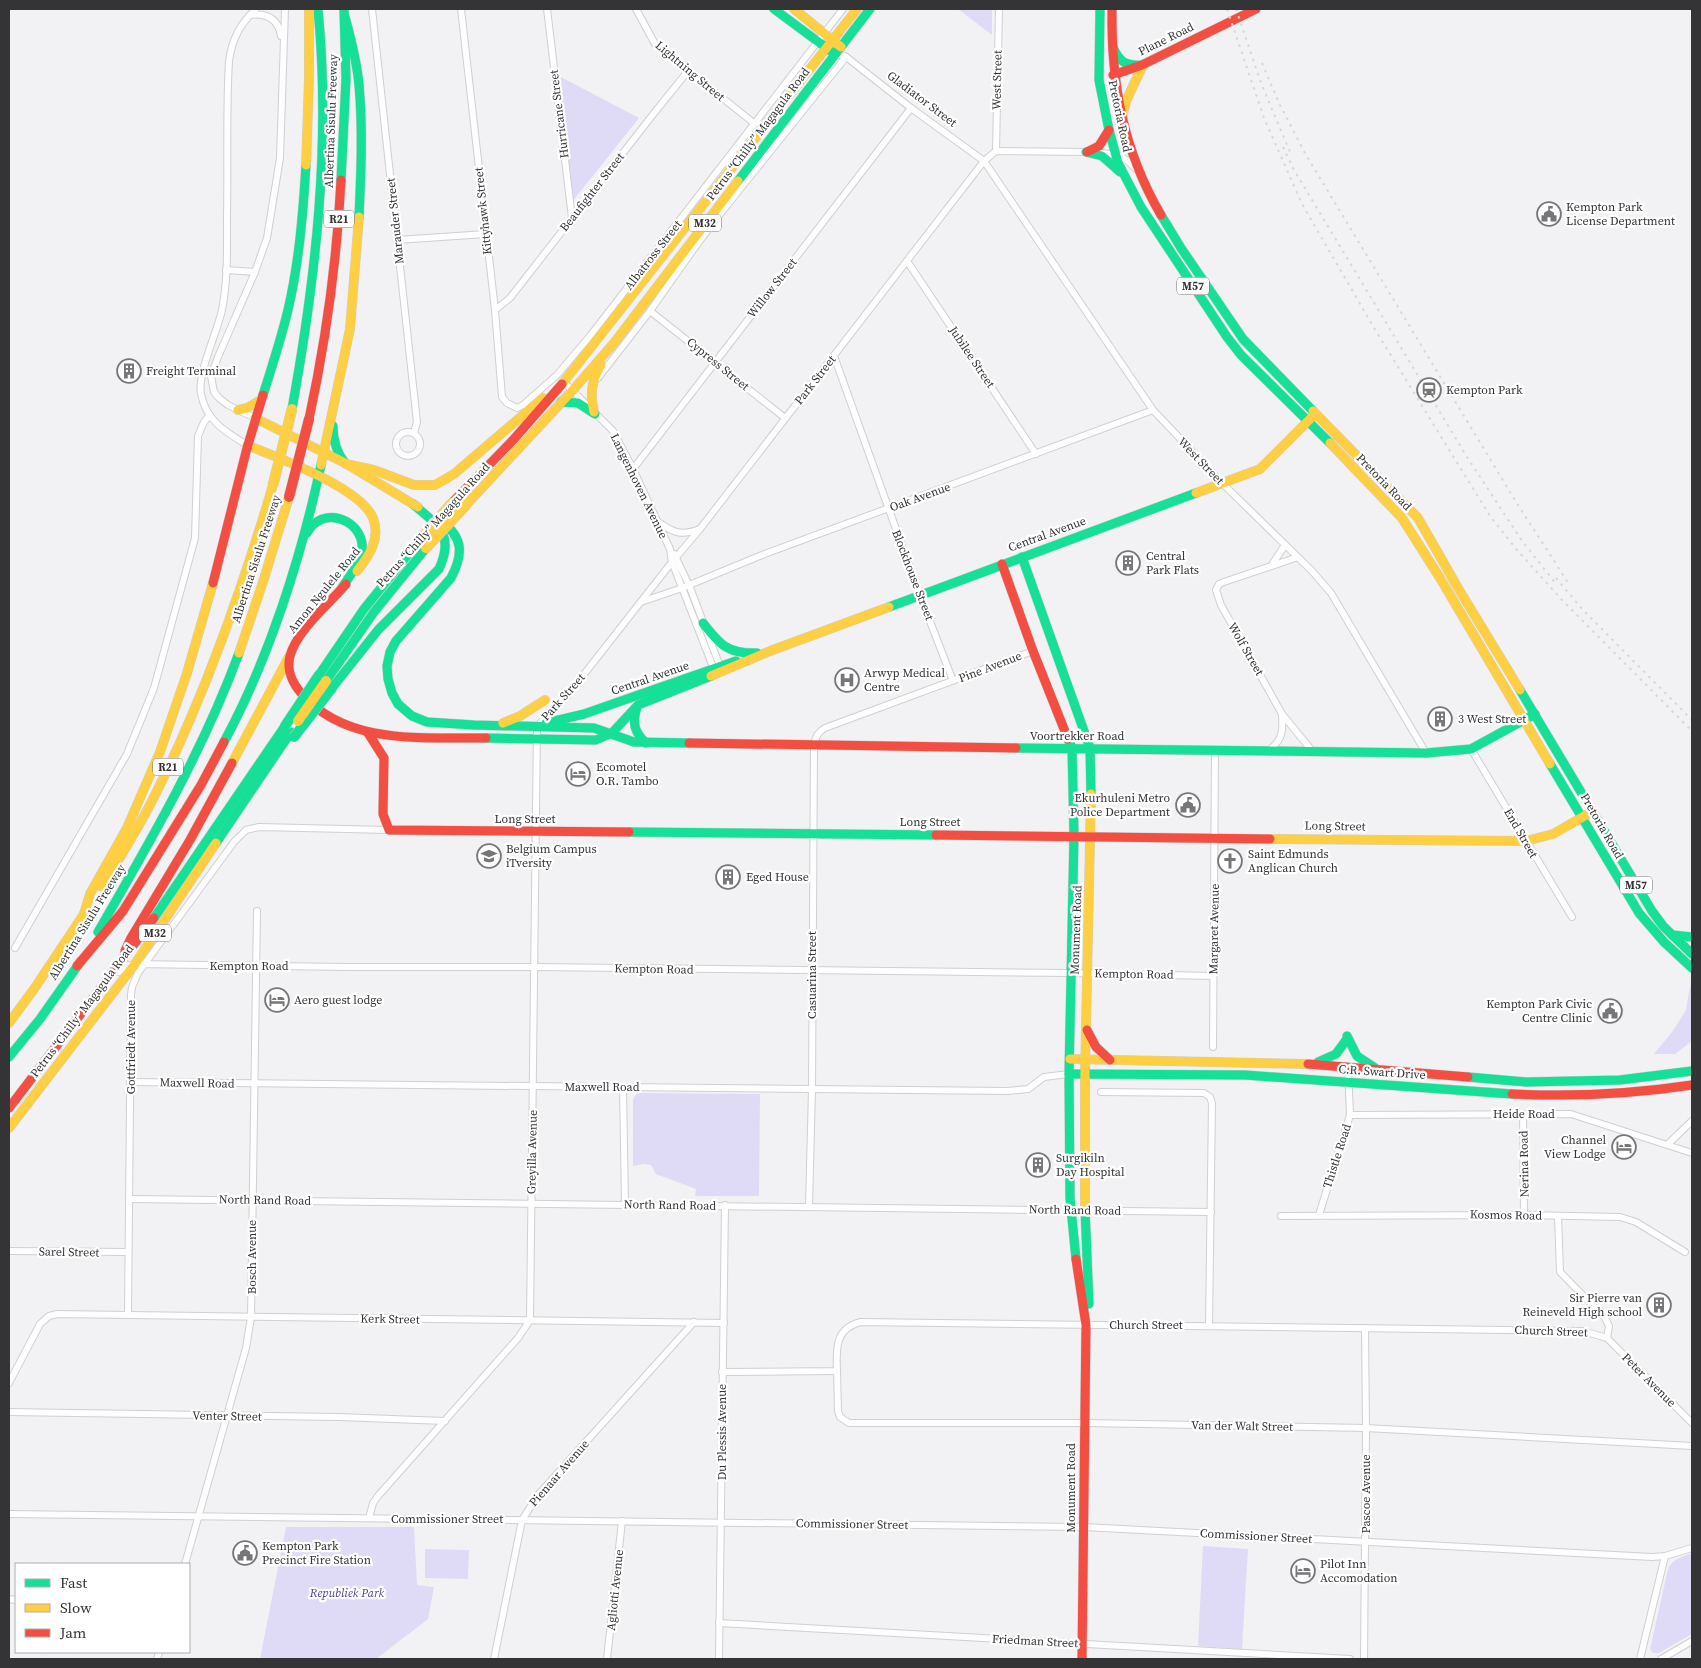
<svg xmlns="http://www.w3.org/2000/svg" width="1701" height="1668" font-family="'Source Serif 4',serif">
<rect width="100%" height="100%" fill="#f2f2f4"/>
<g fill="#dfdbf6">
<polygon points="958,9 992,9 992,35"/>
<polygon points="557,75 639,118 568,207"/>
<polygon points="1690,986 1692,988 1692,1041 1675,1054 1654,1054 1672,1032 1686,1010"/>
<polygon points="637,1093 760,1094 759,1196 695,1196 696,1189 656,1174 651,1165 644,1164 633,1166 633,1099"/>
<polygon points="286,1527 414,1527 417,1585 434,1587 428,1619 376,1659 260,1659"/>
<polygon points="1203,1546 1248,1549 1242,1649 1198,1646"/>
<polygon points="425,1549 469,1550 468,1579 425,1578"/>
<path d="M1692,1553V1634L1659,1653H1653L1650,1649L1668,1569C1673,1559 1681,1557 1692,1553Z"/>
</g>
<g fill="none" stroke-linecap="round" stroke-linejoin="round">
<g stroke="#d0cfd1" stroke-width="8">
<g id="street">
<polyline points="372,9 417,422 414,433"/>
<polyline points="461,9 495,310 502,397 507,403 517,408 523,405 557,375 590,336 843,9"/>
<polyline points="547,9 572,218"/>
<polyline points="636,9 655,44 755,124"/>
<path d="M250,15C266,13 278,18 281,36"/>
<polyline points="835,54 845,56 911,108 984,161 1153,410 1222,483 1312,571 1331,593 1426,753"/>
<polyline points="996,151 999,9"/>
<path d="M1099,153C1118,154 1123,155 1136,169"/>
<polyline points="397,240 486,234"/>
<polyline points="907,261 1036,454"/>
<polyline points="226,270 255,272"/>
<polyline points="495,310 510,298 651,117 688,71"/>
<polyline points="650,311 785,418"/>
<polyline points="834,356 916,585 953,681"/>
<polyline points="598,378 650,311 698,243 724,209 846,57"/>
<polyline points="564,382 613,431 633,469 670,549 672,562 715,672"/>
<polyline points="255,418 228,405 219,398 214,392 211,376 218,357 255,272 267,238 280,158 285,9"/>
<circle cx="408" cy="444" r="12"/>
<path d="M247,445C226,432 206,421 201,394C197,374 217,333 222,310C228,279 227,248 227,216C228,164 226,112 229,61C232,39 240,24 256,9"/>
<polyline points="633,469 911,108"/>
<path d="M658,522C674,533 681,536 700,529"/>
<polyline points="674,554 689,585 721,669"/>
<polyline points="1298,557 1224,582 1219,584 1216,590 1221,605 1282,714 1313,752"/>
<polyline points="1273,563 1285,545"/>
<polyline points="641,602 682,588 762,555 1153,410"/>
<polyline points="1471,749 1572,917"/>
<path d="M1269,750C1283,740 1283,730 1282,714"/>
<polyline points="15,948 127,754 154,688 195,538 198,436 204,422 209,416"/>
<polyline points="119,972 126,966 135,964 348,967 533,967 1071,973 1213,976"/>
<polyline points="1213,1047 1215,750"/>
<polyline points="131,1082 1007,1091 1028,1089 1044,1077 1069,1074"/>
<polyline points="623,1087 625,1204"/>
<polyline points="1101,1092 1204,1093 1210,1097 1212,1103 1209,1325"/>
<polyline points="1523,1114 1524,1215"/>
<polyline points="1350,1115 1571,1114 1692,1153"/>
<polyline points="1668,1144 1692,1121"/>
<polyline points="129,1199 1211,1212"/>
<path d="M809,1206L812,1089L814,745C816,736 818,732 825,728L1033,651"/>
<polyline points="1319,1215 1350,1115 1348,1067"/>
<polyline points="1281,1216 1524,1215 1620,1217 1636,1222 1685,1252"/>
<polyline points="1558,1216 1560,1272 1605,1318 1609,1326 1607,1338"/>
<polyline points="9,1251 128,1252"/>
<polyline points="128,1315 131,995 132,987 138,973 234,842 246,830 259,827 389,830"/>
<polyline points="837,1371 838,1411 840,1417 849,1423 1084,1423 1366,1428 1692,1446"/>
<path d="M722,1372L837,1371C836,1349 835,1328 861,1322L1583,1331L1607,1338L1692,1423"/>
<polyline points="9,1383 40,1324 49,1316 57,1314 724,1323"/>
<polyline points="9,1412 339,1417 445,1421"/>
<polyline points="9,1514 1084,1527 1652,1557 1665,1556 1692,1548"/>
<polyline points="369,1518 373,1503 378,1496 518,1338 530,1320 537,726 567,696 672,562 700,529 984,161 996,151 1089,152"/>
<polyline points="185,1564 246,1348 251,1317 257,911"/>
<polyline points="9,1599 16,1600"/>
<polyline points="719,1623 1350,1659"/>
<polyline points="157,1659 159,1652"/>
<polyline points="494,1659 522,1520 538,1495 694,1322"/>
<polyline points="607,1659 622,1521"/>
<polyline points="719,1659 725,1205"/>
<polyline points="1364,1659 1366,1428 1365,1328"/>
<polyline points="1640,1659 1665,1556"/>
<polyline points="1661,1659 1692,1641"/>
</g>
</g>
<g stroke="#d0cfd1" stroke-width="10">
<g id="fast">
<polyline points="774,9 832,52"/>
<polyline points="1100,9 1099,80 1109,130 1118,163 1141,207 1227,337 1241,355 1330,443"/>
<path d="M345,17C351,39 357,62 359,85C363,129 361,173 359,217"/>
<path d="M1113,47C1119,62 1126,66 1142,65"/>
<polyline points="1086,152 1102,156 1120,172"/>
<polyline points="341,180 346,79 344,9"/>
<polyline points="738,181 870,9"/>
<polyline points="1161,215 1181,248 1243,339 1313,411"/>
<path d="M263,395C272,367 281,339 288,310C299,263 303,214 306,165"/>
<polyline points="561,402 578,403 595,414"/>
<path d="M292,409C316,277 331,143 318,9"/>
<path d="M333,426C333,440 336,452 345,463"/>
<path d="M442,522C464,538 463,555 451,578L396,641L390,652L387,666L388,679L392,693L398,704L412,716L427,722L474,725L594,728L634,742L689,743"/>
<path d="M307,533C309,530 311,526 314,524C334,507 365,526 362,550C360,564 349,576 342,588"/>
<polyline points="1022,557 1090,748 1091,794"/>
<polyline points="889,607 1196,493"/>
<path d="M703,623C720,645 728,654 757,653"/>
<polyline points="319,675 364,609 419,541"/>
<polyline points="326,681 374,612 426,548"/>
<path d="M332,688L378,630L439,569C455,534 438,526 413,504"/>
<polyline points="1520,690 1652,911 1663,926 1692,954"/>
<path d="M637,707C632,723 634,732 646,743"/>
<polyline points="546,723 584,714 736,661"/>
<polyline points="486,738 596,740 612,733 638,705 711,676"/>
<polyline points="1068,739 1072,748 1074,835 1069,1074 1070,1198 1076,1259"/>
<path d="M224,742C269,659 301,558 321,465"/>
<polyline points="1016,748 1426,753 1471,749 1535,714"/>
<polyline points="1550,764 1639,913 1664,942 1692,968"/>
<polyline points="629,832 936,835"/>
<polyline points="216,843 291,732"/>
<polyline points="154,918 285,726"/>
<path d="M98,932C150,842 203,751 239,653"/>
<polyline points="1672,935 1692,937"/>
<polyline points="1347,1036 1357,1056 1375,1068"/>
<polyline points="9,1057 40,1019 81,961"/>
<polyline points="1318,1062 1336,1054 1347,1039"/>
<polyline points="1069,1074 1245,1075 1512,1094"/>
<polyline points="1468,1077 1527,1082 1620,1080 1692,1071"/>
<polyline points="1085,1209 1089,1304"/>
</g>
</g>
<g stroke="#d0cfd1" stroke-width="10">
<g id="slow">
<polyline points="794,9 841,47"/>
<polyline points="1122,117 1127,99 1143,65"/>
<polyline points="306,165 309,79 309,9"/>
<polyline points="562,384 857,9"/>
<polyline points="238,410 247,408 261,400"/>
<polyline points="1313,411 1418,518 1458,588 1520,690"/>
<path d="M594,412C590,394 591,381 601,365"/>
<polyline points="255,418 345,463 418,507"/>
<polyline points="1330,443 1402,518 1440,578 1550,764"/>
<path d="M247,445C278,458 360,487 373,518C381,538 369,556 357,571"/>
<polyline points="346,464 374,470 414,485 435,485 454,474 543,398"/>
<polyline points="321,465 350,329 359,217"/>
<polyline points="1196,493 1260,469 1315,414"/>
<polyline points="466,505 573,390 614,343 738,181"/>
<polyline points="239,653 263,582 289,497"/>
<polyline points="711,676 770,651 889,607"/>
<polyline points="503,723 520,716 545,700"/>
<polyline points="232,763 291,653"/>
<polyline points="1270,839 1526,841 1553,834 1593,811"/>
<path d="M102,887C121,856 141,824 157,791C206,693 242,590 273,485"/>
<polyline points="83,917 90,894 127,828 160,752 187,673 213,583"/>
<polyline points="9,1023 34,989 86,911"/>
<polyline points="1070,1059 1308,1064"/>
<polyline points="9,1128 135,964 216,843"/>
<polyline points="1085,1209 1085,1074 1091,794"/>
</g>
</g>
<g stroke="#d0cfd1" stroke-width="10">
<g id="jam">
<path d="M1112,9C1111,83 1123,150 1161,215"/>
<polyline points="1113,75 1142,65 1256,9"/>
<polyline points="1087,152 1099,146 1109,130"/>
<path d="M309,419C326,340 337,261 341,180"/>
<polyline points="452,503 514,439 562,384"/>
<polyline points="1002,564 1033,651 1068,739"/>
<polyline points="213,583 247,448 263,395"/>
<path d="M346,584C329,604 297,630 290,656C286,670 293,684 302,694C347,746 424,737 486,738"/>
<polyline points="368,733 384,758 383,814 389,830 629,832"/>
<polyline points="689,743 1016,748"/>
<polyline points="936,835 1270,839"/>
<polyline points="125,951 131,938 190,840 232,763"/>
<polyline points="77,966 123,911 201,785 224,742"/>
<polyline points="1087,1030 1096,1047 1110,1060"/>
<polyline points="1308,1064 1468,1077"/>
<path d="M1512,1094C1573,1097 1632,1094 1692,1085"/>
<polyline points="9,1108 154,918"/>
<polyline points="1076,1259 1086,1325 1082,1659"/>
</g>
</g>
<use href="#street" stroke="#fdfdfd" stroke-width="6"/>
<use href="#fast" stroke="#16e098" stroke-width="9"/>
<use href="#slow" stroke="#ffcf43" stroke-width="9"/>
<use href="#jam" stroke="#f24e42" stroke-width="9"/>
<g stroke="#d7d7d8" stroke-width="2" stroke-dasharray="2.5 5" stroke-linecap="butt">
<polyline points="1227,9 1264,118 1302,204 1374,328 1490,516 1517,550 1562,600 1692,731"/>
<polyline points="1236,9 1261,83 1290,152"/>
<polyline points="1262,63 1279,103 1306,155 1516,502 1569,584"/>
<polyline points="1283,147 1294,170 1467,457 1522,541 1557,585"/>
<polyline points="1556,578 1583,610 1692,720"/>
</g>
<g stroke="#cececf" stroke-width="11" stroke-linecap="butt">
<g id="fast-bridge">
<polyline points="285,726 319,675"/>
<polyline points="294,737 332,688"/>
</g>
</g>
<g stroke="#cececf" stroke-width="11" stroke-linecap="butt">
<g id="slow-bridge">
<polyline points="273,485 292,409"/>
<polyline points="419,541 452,503"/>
<polyline points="426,548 466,505"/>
<polyline points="298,721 326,681"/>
</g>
</g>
<g stroke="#cececf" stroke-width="11" stroke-linecap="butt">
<polyline id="jam-bridge" points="289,497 309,419"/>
</g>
<use href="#fast-bridge" stroke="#16e098" stroke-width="10"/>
<use href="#slow-bridge" stroke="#ffcf43" stroke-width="10"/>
<use href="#jam-bridge" stroke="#f24e42" stroke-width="10"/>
</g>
<defs>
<g id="civic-ring" transform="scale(1.25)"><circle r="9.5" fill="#fff" stroke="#767678" stroke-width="1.5"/><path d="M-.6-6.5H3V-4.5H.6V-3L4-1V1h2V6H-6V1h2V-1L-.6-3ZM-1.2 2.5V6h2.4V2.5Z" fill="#767678"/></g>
<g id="building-ring" transform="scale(1.25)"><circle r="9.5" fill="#fff" stroke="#767678" stroke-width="1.5"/><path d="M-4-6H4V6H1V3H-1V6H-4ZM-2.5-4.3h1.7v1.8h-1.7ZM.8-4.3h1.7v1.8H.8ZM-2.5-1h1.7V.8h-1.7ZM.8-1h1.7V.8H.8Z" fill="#767678"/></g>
<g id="station-ring" transform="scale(1.25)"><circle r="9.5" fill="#fff" stroke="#767678" stroke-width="1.5"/><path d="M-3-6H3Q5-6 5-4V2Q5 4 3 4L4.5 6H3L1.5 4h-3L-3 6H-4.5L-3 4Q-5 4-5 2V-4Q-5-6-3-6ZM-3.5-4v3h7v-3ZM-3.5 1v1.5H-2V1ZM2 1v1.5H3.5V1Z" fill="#767678"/></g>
<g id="hospital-ring" transform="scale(1.25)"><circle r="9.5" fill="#fff" stroke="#767678" stroke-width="1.5"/><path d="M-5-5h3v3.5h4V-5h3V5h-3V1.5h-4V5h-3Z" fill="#767678"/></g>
<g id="hotel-ring" transform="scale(1.25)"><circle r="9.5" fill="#fff" stroke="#767678" stroke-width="1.5"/><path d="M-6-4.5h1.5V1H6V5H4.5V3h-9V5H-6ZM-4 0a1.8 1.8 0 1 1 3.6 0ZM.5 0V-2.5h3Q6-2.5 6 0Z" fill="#767678"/></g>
<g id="university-ring" transform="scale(1.25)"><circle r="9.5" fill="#fff" stroke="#767678" stroke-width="1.5"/><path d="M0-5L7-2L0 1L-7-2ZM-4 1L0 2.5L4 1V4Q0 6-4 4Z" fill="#767678"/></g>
<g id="church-ring" transform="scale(1.25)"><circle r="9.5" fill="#fff" stroke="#767678" stroke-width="1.5"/><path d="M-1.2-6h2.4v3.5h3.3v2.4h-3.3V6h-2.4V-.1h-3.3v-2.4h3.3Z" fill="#767678"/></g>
</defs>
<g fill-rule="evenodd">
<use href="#civic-ring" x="1549" y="214"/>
<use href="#building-ring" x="129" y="371"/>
<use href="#station-ring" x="1429" y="390"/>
<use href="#building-ring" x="1128" y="563"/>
<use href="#hospital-ring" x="847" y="680"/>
<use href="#building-ring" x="1440" y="719"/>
<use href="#hotel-ring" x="578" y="774"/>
<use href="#civic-ring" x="1188" y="805"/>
<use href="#university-ring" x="489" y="856"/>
<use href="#church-ring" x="1230" y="861"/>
<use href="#building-ring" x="728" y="877"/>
<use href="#hotel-ring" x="277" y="1000"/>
<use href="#civic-ring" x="1610" y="1011"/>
<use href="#hotel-ring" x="1624" y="1147"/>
<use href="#building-ring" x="1038" y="1165"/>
<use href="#building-ring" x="1659" y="1305"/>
<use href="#civic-ring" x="245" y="1553"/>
<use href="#hotel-ring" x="1303" y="1571"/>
</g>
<g text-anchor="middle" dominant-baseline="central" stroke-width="4.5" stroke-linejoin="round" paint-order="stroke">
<g fill="#fff" stroke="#717172" stroke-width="1">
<rect x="324" y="210.5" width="30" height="17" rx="4"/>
<rect x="689" y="214.5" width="32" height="17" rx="4"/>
<rect x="1177" y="277.5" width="32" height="17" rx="4"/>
<rect x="153" y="758.5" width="30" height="17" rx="4"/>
<rect x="1620" y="876.5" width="32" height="17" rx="4"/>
<rect x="139" y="924.5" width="32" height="17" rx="4"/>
</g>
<g font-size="11" font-weight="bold" fill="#343436">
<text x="339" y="219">R21</text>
<text x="705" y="223">M32</text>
<text x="1193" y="286">M57</text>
<text x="168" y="767">R21</text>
<text x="1636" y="885">M57</text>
<text x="155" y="933">M32</text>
</g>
<g font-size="12" fill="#343436" stroke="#fff">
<text transform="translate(1166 39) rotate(-26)">Plane Road</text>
<text transform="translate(690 71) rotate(40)">Lightning Street</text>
<text transform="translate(997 80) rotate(-89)">West Street</text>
<text transform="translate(922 99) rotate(37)">Gladiator Street</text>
<text transform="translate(559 114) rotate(-97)">Hurricane Street</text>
<text transform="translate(1120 116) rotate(78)">Pretoria Road</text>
<text transform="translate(331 121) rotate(-88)">Albertina Sisulu Freeway</text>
<text transform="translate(758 134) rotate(-53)">Petrus “Chilly” Magagula Road</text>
<text transform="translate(592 192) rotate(-52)">Beaufighter Street</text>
<text transform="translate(483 211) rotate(-96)">Kittyhawk Street</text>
<text transform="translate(395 221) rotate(-96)">Marauder Street</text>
<text transform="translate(653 255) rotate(-52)">Albatross Street</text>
<text transform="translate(772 288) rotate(-52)">Willow Street</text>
<text transform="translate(972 357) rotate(56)">Jubilee Street</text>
<text transform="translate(718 364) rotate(39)">Cypress Street</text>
<text transform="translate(815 380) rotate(-52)">Park Street</text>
<text transform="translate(1201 461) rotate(46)">West Street</text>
<text transform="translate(1384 482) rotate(46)">Pretoria Road</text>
<text transform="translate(639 486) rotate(64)">Langenhoven Avenue</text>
<text transform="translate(920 497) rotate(-20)">Oak Avenue</text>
<text transform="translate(433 525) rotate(-48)">Petrus “Chilly” Magagula Road</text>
<text transform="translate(1047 534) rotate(-20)">Central Avenue</text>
<text transform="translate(256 559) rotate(-72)">Albertina Sisulu Freeway</text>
<text transform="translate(913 575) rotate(69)">Blockhouse Street</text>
<text transform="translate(324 590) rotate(-51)">Amon Ngulele Road</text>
<text transform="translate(1246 649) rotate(60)">Wolf Street</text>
<text transform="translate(990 667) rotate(-21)">Pine Avenue</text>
<text transform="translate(650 678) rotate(-19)">Central Avenue</text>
<text transform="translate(563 697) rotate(-48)">Park Street</text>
<text x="1077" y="736">Voortrekker Road</text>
<text x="525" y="819">Long Street</text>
<text x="930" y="822">Long Street</text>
<text transform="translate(1335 826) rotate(1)">Long Street</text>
<text transform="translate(1602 826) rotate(60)">Pretoria Road</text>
<text transform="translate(1521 833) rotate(60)">End Street</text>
<text transform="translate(87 922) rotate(-58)">Albertina Sisulu Freeway</text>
<text transform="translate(1214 929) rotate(-89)">Margaret Avenue</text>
<text transform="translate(1076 930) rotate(-88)">Monument Road</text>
<text x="249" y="966">Kempton Road</text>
<text transform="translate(654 969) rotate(1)">Kempton Road</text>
<text transform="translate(1134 974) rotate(1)">Kempton Road</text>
<text transform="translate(812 975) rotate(-90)">Casuarina Street</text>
<text transform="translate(82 1011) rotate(-53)">Petrus “Chilly” Magagula Road</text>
<text transform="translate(131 1047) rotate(-90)">Gottfriedt Avenue</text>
<text transform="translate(1382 1072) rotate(4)">C.R. Swart Drive</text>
<text transform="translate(197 1083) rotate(1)">Maxwell Road</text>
<text x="602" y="1087">Maxwell Road</text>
<text x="1524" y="1114">Heide Road</text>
<text transform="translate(532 1152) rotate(-89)">Greyilla Avenue</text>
<text transform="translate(1337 1156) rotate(-72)">Thistle Road</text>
<text transform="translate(1524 1164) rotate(-91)">Nerina Road</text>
<text transform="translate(265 1200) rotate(1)">North Rand Road</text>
<text transform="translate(670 1205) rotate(1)">North Rand Road</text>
<text transform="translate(1075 1210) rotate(1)">North Rand Road</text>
<text transform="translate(1506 1215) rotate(1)">Kosmos Road</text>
<text transform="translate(69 1252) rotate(1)">Sarel Street</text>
<text transform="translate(252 1257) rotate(-90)">Bosch Avenue</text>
<text transform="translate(390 1319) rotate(1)">Kerk Street</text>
<text x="1146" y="1325">Church Street</text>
<text transform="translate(1551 1331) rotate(2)">Church Street</text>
<text transform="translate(1649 1380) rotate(45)">Peter Avenue</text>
<text transform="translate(227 1416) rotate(1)">Venter Street</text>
<text transform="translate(1242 1426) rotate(1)">Van der Walt Street</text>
<text transform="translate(722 1432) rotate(-90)">Du Plessis Avenue</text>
<text transform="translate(559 1473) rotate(-49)">Pienaar Avenue</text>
<text transform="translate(1071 1488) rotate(-90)">Monument Road</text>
<text transform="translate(1366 1494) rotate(-90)">Pascoe Avenue</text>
<text x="447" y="1519">Commissioner Street</text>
<text transform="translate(852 1524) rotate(1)">Commissioner Street</text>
<text transform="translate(1256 1536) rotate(3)">Commissioner Street</text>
<text transform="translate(615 1590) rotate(-84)">Agliotti Avenue</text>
<text transform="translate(1035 1641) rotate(3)">Friedman Street</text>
</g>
<g font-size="12" fill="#343436" stroke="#fff" text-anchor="start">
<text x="1566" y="207">Kempton Park<tspan x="1566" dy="14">License Department</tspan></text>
<text x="146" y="371">Freight Terminal</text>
<text x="1446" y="390">Kempton Park</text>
<text x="1146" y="556">Central<tspan x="1146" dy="14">Park Flats</tspan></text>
<text x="864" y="673">Arwyp Medical<tspan x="864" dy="14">Centre</tspan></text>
<text x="1458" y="719">3 West Street</text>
<text x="596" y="767">Ecomotel<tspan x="596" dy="14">O.R. Tambo</tspan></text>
<text x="1170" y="798" text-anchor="end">Ekurhuleni Metro<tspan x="1170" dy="14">Police Department</tspan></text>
<text x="506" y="849">Belgium Campus<tspan x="506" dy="14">iTversity</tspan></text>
<text x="1248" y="854">Saint Edmunds<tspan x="1248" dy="14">Anglican Church</tspan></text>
<text x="746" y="877">Eged House</text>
<text x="294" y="1000">Aero guest lodge</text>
<text x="1592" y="1004" text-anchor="end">Kempton Park Civic<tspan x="1592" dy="14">Centre Clinic</tspan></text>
<text x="1606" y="1140" text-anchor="end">Channel<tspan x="1606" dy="14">View Lodge</tspan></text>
<text x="1056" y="1158">Surgikiln<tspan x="1056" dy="14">Day Hospital</tspan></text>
<text x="1642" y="1298" text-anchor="end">Sir Pierre van<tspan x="1642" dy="14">Reineveld High school</tspan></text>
<text x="262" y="1546">Kempton Park<tspan x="262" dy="14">Precinct Fire Station</tspan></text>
<text x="1320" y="1564">Pilot Inn<tspan x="1320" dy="14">Accomodation</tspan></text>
</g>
<g font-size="12" font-style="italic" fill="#53408d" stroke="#fff">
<text x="347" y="1593">Republiek Park</text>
</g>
</g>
<rect width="1701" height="1668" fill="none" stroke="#343436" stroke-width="20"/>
<rect x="15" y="1563" width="175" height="90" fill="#ffffff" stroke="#aeaeaf"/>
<rect x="25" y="1579" width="25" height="8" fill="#16e098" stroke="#aeaeaf"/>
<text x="60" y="1588" font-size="15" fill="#343436">Fast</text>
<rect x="25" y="1604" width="25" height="8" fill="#ffcf43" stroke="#aeaeaf"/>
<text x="60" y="1613" font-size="15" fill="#343436">Slow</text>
<rect x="25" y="1629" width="25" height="8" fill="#f24e42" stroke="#aeaeaf"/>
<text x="60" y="1638" font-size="15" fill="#343436">Jam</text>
</svg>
